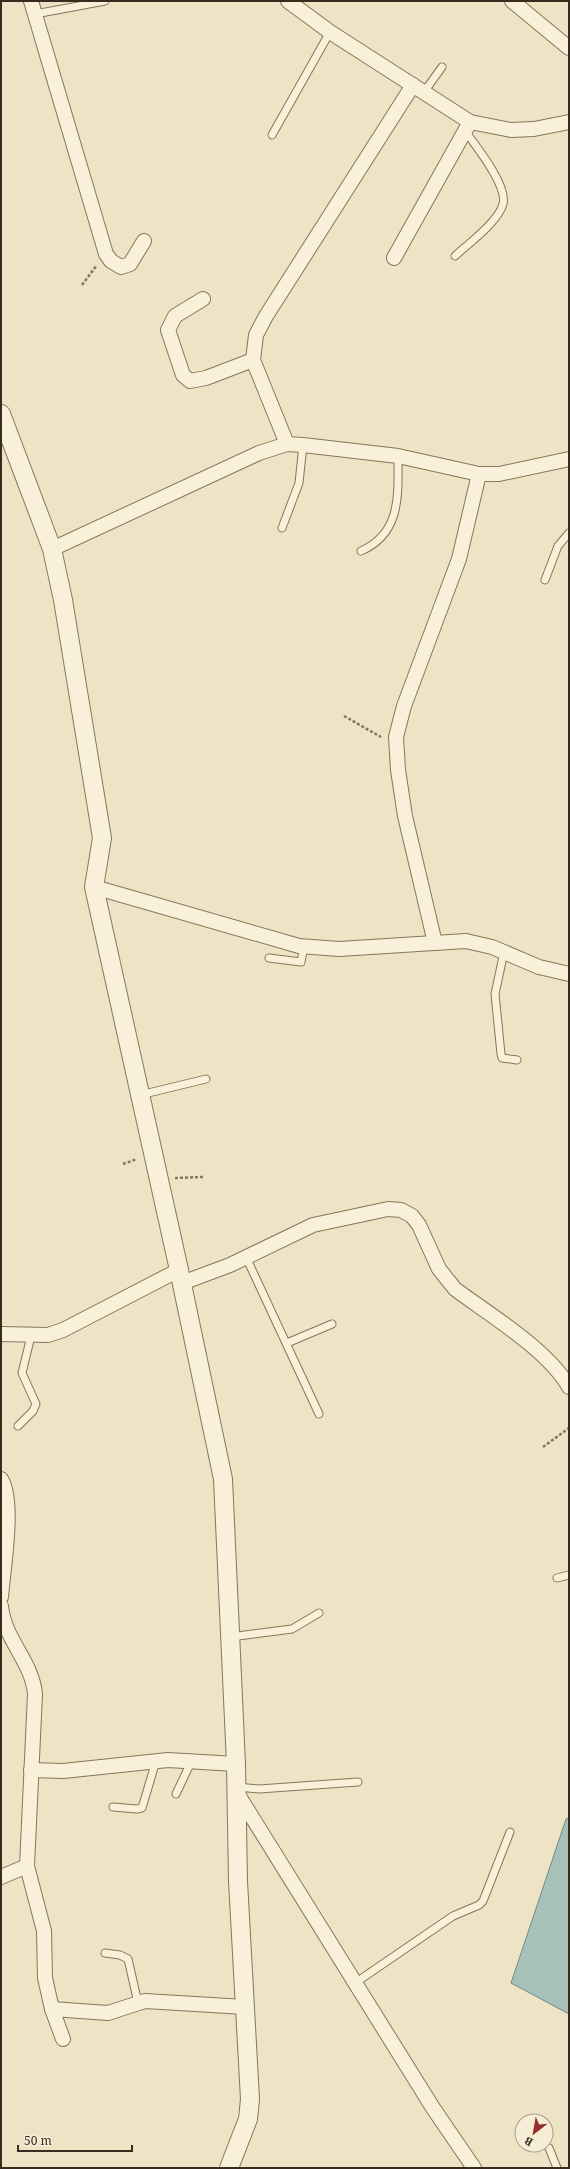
<svg xmlns="http://www.w3.org/2000/svg" width="570" height="2169" font-family="'Noto Serif',serif">
<rect width="100%" height="100%" fill="#eee3c5"/>
<polygon fill="#a7c1ba" stroke="#6d8f88" points="569,1817 569,2014 511,1983 566,1819"/>
<g fill="none" stroke-linecap="round" stroke-linejoin="round">
<g stroke="#88755b" stroke-width="9">
<g id="service">
<polyline points="35,14 105,1"/>
<polyline points="424,92 442,67"/>
<polyline points="272,135 330,32"/>
<path d="M455,256C468,244 499,221 503,204C508,186 476,146 465,131"/>
<polyline points="282,528 299,483 303,445"/>
<path d="M361,551C402,533 398,494 398,456"/>
<polyline points="545,580 558,546 569,533"/>
<polyline points="504,952 495,994 501,1054 502,1058 517,1060"/>
<polyline points="269,958 301,962 304,946"/>
<polyline points="140,1095 206,1079"/>
<polyline points="246,1257 319,1414"/>
<polyline points="287,1343 332,1324"/>
<polyline points="18,1426 33,1411 36,1404 22,1373 31,1336"/>
<polyline points="557,1578 569,1575"/>
<polyline points="230,1637 292,1629 319,1613"/>
<polyline points="237,1787 259,1789 358,1782"/>
<polyline points="176,1794 192,1760"/>
<polyline points="113,1807 137,1809 142,1808 156,1761"/>
<polyline points="105,1953 120,1955 128,1959 138,2003"/>
<polyline points="355,1983 453,1916 479,1905 483,1901 510,1832"/>
<polyline points="549,2148 557,2168"/>
</g>
</g>
<g stroke="#88755b" stroke-width="16">
<g id="minor">
<polyline points="31,1 106,254 111,261 121,267 130,264 144,241"/>
<polyline points="288,1 330,32 470,122 511,130 534,129 569,122"/>
<polyline points="512,1 569,48"/>
<polyline points="394,258 470,122"/>
<polyline points="203,299 175,316 168,330 183,375 190,381 206,378 253,360"/>
<polyline points="287,444 253,360 256,335 266,316 413,85"/>
<polyline points="52,549 259,453 287,444 303,445 398,456 479,474 499,474 569,459"/>
<polyline points="94,887 299,946 339,949 466,941 492,947 539,967 569,974"/>
<polyline points="435,943 405,816 398,770 396,737 404,706 459,559 479,474"/>
<path d="M182,1283L230,1265L313,1225L388,1209L401,1210L412,1216L419,1225L439,1269L455,1289C490,1315 548,1350 569,1387"/>
<polyline points="1,1334 48,1335 63,1330 179,1270"/>
<path d="M1,1479C15,1501 3,1570 1,1597"/>
<path d="M1,1606C4,1639 32,1661 35,1694L27,1866L44,1931L45,1978L52,2009L63,2039"/>
<polyline points="31,1770 63,1771 168,1760 236,1764"/>
<polyline points="237,1793 433,2108 474,2168"/>
<polyline points="1,1877 27,1866"/>
<polyline points="52,2009 108,2013 145,2001 245,2007"/>
</g>
</g>
<g stroke="#88755b" stroke-width="20">
<polyline id="tertiary" points="1,414 52,549 63,600 102,838 94,887 179,1270 223,1479 236,1764 238,1881 250,2099 248,2119 229,2168"/>
</g>
<g stroke="#88755b" stroke-width="2.5" stroke-dasharray="3 2" stroke-linecap="butt">
<polyline points="82,285 97,265"/>
<polyline points="344,716 381,737"/>
<polyline points="123,1164 137,1159"/>
<polyline points="175,1178 203,1177"/>
<polyline points="543,1447 569,1428"/>
</g>
<use href="#service" stroke="#f8f0d8" stroke-width="7"/>
<use href="#minor" stroke="#f8f0d8" stroke-width="14"/>
<use href="#tertiary" stroke="#f8f0d8" stroke-width="18"/>
</g>
<rect width="570" height="2169" fill="none" stroke="#392c1f" stroke-width="4"/>
<g transform="translate(534 2133) rotate(211)"><circle r="19" fill="#f5edd5" stroke="#aaa08c"/>
<path d="M0-3L7 15L0 10L-7 15Z" fill="#972e2c"/>
<text y="-6" font-size="11" font-weight="bold" text-anchor="middle" fill="#392c1f">B</text>
</g>
<path d="M18 2145v6h114v-6" fill="none" stroke="#392c1f" stroke-width="2"/>
<text x="24" y="2145" font-size="12" fill="#392c1f" stroke="#f5edd5" stroke-width="3" paint-order="stroke">50 m</text>
</svg>
